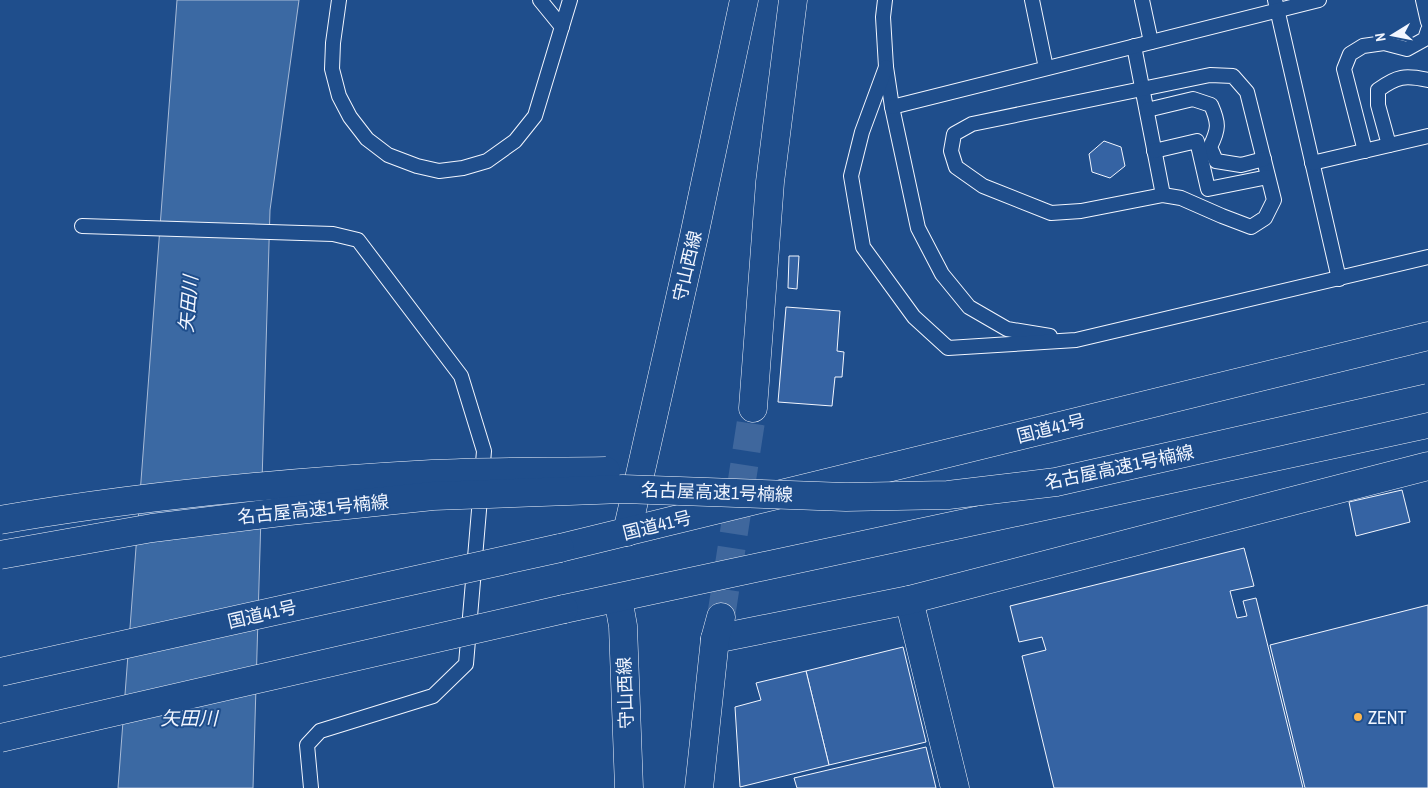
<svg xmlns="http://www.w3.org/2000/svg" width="1428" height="788" font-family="'Archivo Narrow','Noto Sans JP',sans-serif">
<rect width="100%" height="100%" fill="#1f4e8c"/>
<polygon fill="#3b69a3" stroke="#a8bbd7" points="177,0 299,0 270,210 253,788 118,788"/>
<g fill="#3563a3" stroke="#f2f6ff">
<polygon points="1104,141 1121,147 1125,166 1110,178 1092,172 1089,154"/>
<polygon points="789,256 799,256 797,289 788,288"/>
<polygon points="786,307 840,311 837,351 844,352 842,377 835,377 832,406 778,402"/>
<polygon points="1402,490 1410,522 1356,536 1349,502"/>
<polygon points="1244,548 1254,586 1230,591 1237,618 1247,616 1243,601 1256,598 1303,788 1054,788 1022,656 1046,650 1042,637 1019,642 1010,606"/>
<polygon points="1428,605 1428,788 1305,788 1270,645"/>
<polygon points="903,647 926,742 829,765 806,671"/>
<polygon points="806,671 829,765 740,787 735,707 761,700 756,683"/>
<polygon points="926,747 936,788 797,788 794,778"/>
</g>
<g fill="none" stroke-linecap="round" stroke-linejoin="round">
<polyline stroke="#3f679d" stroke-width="28" stroke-dasharray="28 14" stroke-linecap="butt" points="721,617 753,408"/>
<g stroke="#f2f6ff" stroke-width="16">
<g id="lane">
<polyline points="339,0 333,43 332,69 339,96 350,117 367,139 388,155 417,166 439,171 463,168 487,161 515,141 535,116 570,0"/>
<polyline points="540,0 562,27"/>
<polyline points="885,0 883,17 886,67 892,107 918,228 942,274 969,307 1007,329 1050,336"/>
<polyline points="1032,0 1046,68"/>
<polyline points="1142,0 1151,42"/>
<polyline points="1275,0 1339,279"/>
<polyline points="1423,0 1428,22"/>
<polyline points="1134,46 1163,195"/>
<polyline points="886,67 862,132 851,176 863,247 914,317 948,348 1076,340 1428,257"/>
<polygon points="1210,75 1233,76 1247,92 1274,200 1265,218 1251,227 1222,216 1181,198 1163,195 1081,211 1051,213 983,186 956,167 951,151 954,134 972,124"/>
<polyline points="892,107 1319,0"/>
<path d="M1147,110L1193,99L1211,105C1219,123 1219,129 1210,147L1216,161L1241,165L1264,159"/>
<path d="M1389,145L1378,105V90C1397,76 1405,75 1428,80"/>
<polyline points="1154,151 1197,141 1208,189 1268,177"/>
<polyline points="1365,151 1344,69 1350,54 1363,46 1384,43 1407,49 1425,39 1428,30"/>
<polyline points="1312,163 1428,136"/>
<polyline points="82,226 333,234 358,240 461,376 484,451 466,664 433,696 320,731 307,745 311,788"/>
</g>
</g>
<g stroke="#f2f6ff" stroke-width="29">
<g id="street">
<polyline points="753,408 770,182 793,0"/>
<polyline points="909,600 955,788"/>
<polyline points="715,639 909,600 1428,466"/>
<polyline points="699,788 715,639 721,617"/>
</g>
</g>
<g stroke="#f2f6ff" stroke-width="29">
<g id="secondary">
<polyline points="627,532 694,236 744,0"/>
<polyline points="618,598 623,626 629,788"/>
</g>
</g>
<g stroke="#f2f6ff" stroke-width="29">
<g id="highway">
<polyline points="560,548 1428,336"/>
<polyline points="564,609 1428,424"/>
</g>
</g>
<use href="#lane" stroke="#1f4e8c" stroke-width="14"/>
<use href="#street" stroke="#1f4e8c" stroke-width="28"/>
<use href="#secondary" stroke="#1f4e8c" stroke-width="28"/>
<use href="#highway" stroke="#1f4e8c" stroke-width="28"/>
<g stroke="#f2f6ff" stroke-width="29" stroke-linecap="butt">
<g id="highway-bridge">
<path d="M0,520C142,495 288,482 432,474C490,471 548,472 606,471"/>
<polyline points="0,555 152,528 289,511 433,496 623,489 846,497 948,495 1056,482 1428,398"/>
<polyline points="0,672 560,548"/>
<polyline points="0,738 564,609"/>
</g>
</g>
<use href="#highway-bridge" stroke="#1f4e8c" stroke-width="28"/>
</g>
<circle fill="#ffb74d" stroke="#1f4e8c" stroke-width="2" cx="1358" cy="717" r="5"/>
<g text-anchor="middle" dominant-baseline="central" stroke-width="4" stroke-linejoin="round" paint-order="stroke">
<g font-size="18" fill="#f2f6ff" stroke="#1f4e8c">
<text transform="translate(687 266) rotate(-77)">守山西線</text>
<text transform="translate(1051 428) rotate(-14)">国道41号</text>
<text transform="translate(1119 467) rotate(-12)">名古屋高速1号楠線</text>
<text transform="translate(717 492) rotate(2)">名古屋高速1号楠線</text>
<text transform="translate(313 509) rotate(-6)">名古屋高速1号楠線</text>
<text transform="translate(657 525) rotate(-14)">国道41号</text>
<text transform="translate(262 614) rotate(-13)">国道41号</text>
<text transform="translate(625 693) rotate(-92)">守山西線</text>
</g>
<g font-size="18" fill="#f2f6ff" stroke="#1f4e8c" text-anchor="start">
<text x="1368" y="717">ZENT</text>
</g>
<g font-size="19" font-style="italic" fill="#f2f6ff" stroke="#1f4e8c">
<text transform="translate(188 304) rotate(-85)">矢田川</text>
<text x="189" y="718">矢田川</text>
</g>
</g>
<g transform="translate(1393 35) rotate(260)" stroke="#1f4e8c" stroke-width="4" paint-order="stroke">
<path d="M0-4L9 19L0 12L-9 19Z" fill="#f2f6ff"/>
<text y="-8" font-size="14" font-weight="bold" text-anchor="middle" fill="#f2f6ff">N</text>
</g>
</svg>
